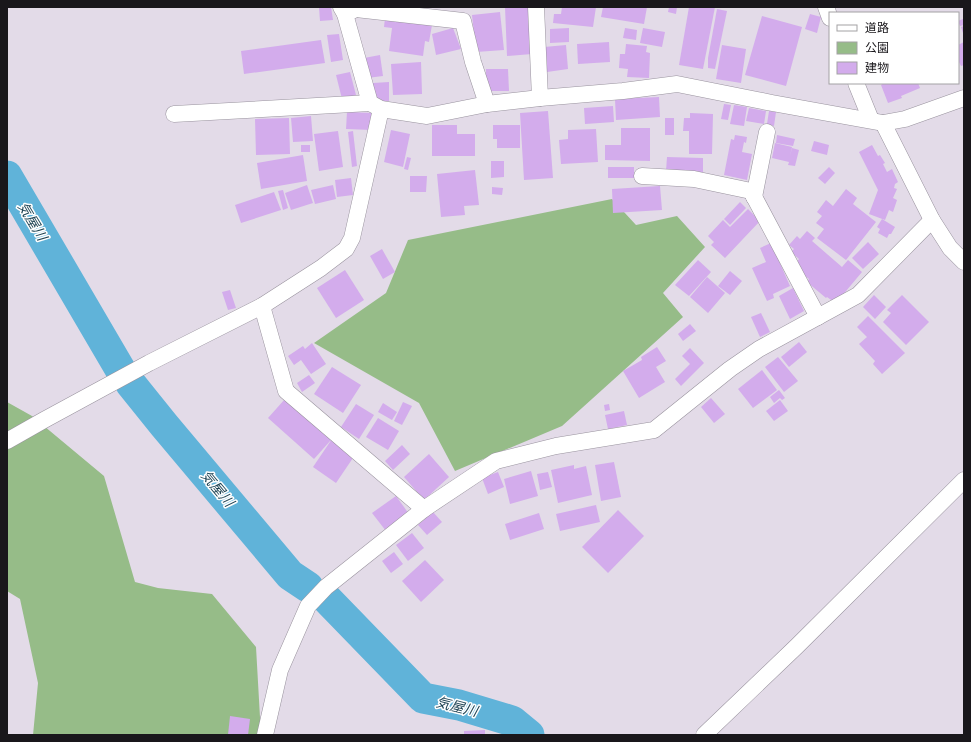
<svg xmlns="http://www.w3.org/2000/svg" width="971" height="742" font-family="Barlow,'Noto Sans JP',sans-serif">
<rect width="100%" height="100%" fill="#e3dbe8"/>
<g fill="#96bc88">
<polygon points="612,199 636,225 677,216 705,247 663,293 683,317 562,426 455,471 419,403 314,343 386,293 408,240"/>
<polygon points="7,402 32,416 104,476 135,582 158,588 212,594 256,647 261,735 33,735 38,683 20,599 7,591"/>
</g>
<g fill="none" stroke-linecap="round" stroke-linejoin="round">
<g stroke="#60b3d9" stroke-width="31">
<polyline points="7,176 120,369"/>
<polyline points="131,384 164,425 290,575 308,587"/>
<polyline points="326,598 423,698 459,705 512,721 529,735"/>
</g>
</g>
<g fill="#d3acec">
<polygon points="319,7 331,7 333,20 320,21"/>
<polygon points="505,7 530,7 532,54 507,56"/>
<polygon points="562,7 596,7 593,27 553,23 554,14 561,14"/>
<polygon points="603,7 647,7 644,24 601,17"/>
<polygon points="669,7 677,7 676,14 668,12"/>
<polygon points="689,7 715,7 703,69 679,65"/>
<polygon points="717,9 727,11 715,69 708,68 708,58"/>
<polygon points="500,12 504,50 476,52 472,15"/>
<polygon points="810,14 821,17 817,33 805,29"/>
<polygon points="762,16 802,27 786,86 745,75"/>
<polygon points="385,18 432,25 429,42 425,41 423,56 389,51 392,28 384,27"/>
<polygon points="963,19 964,25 960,26 958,21"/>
<polygon points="964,26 964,36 961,27"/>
<polygon points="453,28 461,49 436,55 432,34"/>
<polygon points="569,28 569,42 550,43 550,29"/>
<polygon points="625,28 637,30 636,40 623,38"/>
<polygon points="643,28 665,32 662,47 640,43"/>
<polygon points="339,34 343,60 331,62 327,35"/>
<polygon points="321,40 325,63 244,74 241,51"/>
<polygon points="609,42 610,62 578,64 577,44"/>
<polygon points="964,42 964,65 961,66 958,60 958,45"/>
<polygon points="626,44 647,46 646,52 650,53 649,78 627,77 628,69 619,68 620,54 625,54"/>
<polygon points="566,45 568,69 547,72 544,47"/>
<polygon points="722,45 746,49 741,83 716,79"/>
<polygon points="380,55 383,76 367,78 364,58"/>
<polygon points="421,62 422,94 393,95 391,64"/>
<polygon points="486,69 508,69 509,91 486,91"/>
<polygon points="350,72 356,95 342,99 336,75"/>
<polygon points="389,82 389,101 373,102 373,83"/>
<polygon points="884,83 918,83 920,88 901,96 902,98 888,103 881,85"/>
<polygon points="659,97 660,117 616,120 615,99"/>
<polygon points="724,104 731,105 728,120 721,119"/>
<polygon points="734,105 747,107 744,126 730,124"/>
<polygon points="613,106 614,122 585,124 584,108"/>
<polygon points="749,108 766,111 764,124 746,121"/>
<polygon points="548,111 553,178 524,180 520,113"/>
<polygon points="769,111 776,112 774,126 767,124"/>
<polygon points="347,112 373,113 372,130 346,129"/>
<polygon points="690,113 713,114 712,154 689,154 689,131 683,131 684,118 690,118"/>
<polygon points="311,116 313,141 293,142 291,118"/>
<polygon points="289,118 290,154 256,155 255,119"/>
<rect x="665" y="118" width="9" height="17"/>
<polygon points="432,125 457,125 457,134 475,134 475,156 432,156"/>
<polygon points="493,125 520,125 520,148 497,148 497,139 493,139"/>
<polygon points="621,128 650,128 650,161 605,160 605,145 621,145"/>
<polygon points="596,129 598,162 561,164 559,140 568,139 568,130"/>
<polygon points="391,130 410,134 403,167 384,162"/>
<polygon points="338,131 343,167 319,171 314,134"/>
<polygon points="353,131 357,166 352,167 348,132"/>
<polygon points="735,135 747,137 746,143 744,142 742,152 752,154 747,180 724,175 731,139 734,140"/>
<polygon points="777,135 795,139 793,146 776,143"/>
<polygon points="814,141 829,145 827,155 811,151"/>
<polygon points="775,143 792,147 790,156 792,148 799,150 795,166 788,165 789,162 772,158"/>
<rect x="301" y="145" width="9" height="7"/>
<polygon points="872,145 878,156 880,155 885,163 883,164 887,172 892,169 898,182 895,184 894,188 897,189 893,198 897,200 893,212 889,210 885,220 869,214 878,190 859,152"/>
<polygon points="303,155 307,181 261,189 257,163"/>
<polygon points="407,157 411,158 408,170 404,169"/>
<polygon points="667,157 703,158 703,173 666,171"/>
<polygon points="491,161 504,161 504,177 491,178"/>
<rect x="608" y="167" width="26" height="11"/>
<polygon points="829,167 835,173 825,184 818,178"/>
<polygon points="475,170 479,205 464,206 465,215 441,217 437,174"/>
<polygon points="410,176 427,176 426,192 410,192"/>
<polygon points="351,178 353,195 337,197 335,180"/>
<polygon points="307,185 313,203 291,210 285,193"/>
<polygon points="333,185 336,199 315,204 311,190"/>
<polygon points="660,186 662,210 613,213 612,189"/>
<polygon points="492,187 503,188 502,195 492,194"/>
<polygon points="846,189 857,198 853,204 876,222 846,260 817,238 824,229 816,223 822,216 817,212 826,200 833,206"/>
<polygon points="283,190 288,208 283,210 278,191"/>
<polygon points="274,192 281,210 241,223 235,205"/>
<polygon points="740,202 746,208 730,225 724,219"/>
<polygon points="748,209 760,221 725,258 711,245 714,242 708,236 723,220 730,227"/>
<polygon points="882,219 895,227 891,234 889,234 887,238 878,233 880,229 877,227"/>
<polygon points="807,231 815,238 812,241 842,267 848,260 862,272 841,297 839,296 834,302 827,297 826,298 807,282 809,279 800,272 802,269 795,264 799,259 791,252 794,249 789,245 797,236 800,239"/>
<polygon points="868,242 879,254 863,269 852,258"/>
<polygon points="771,243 790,286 773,294 774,298 767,301 752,268 766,262 760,248"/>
<polygon points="382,249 395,272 383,279 370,256"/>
<polygon points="698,260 711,272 689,296 675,285"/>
<polygon points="345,270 364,300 336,318 317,288"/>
<polygon points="730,271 742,281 730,295 718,286"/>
<polygon points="707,277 725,293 708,313 690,297"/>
<polygon points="793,288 804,311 790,319 779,296"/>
<polygon points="230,290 236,308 228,310 222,292"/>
<polygon points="874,295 886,307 875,319 863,307"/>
<polygon points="902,295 929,322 906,345 883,322 891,313 887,310"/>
<polygon points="761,313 770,332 760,337 751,317"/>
<polygon points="868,316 905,353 882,374 873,364 875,361 859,344 867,337 857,327"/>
<polygon points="690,324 696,331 683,341 678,334"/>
<polygon points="799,342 807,352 789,367 781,357"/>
<polygon points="312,343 326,364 311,374 301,360 294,365 288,356 303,346 305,349"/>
<polygon points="657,347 666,361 656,367 665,382 639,398 623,371 642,360 641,357"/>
<polygon points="690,348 704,363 681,386 675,379 690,364 682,356"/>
<polygon points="778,357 798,381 784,392 765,367"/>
<polygon points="332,367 361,385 343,413 314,394"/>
<polygon points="762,370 777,390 753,408 738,389"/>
<polygon points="309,375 315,383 302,392 297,383"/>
<polygon points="779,390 785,398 782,400 780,398 774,403 770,397"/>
<polygon points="711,398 725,414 714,423 701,407"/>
<polygon points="285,399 331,440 314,459 268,418"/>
<polygon points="780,400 788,411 774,421 766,411"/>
<polygon points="403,402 412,406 402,425 394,421"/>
<polygon points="383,403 397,412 392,420 378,412"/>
<polygon points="356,404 374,415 359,439 341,427"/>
<polygon points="609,404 610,410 605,411 604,405"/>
<polygon points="624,411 627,425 608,429 605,415"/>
<polygon points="378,418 399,431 388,450 366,437"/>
<polygon points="334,436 357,452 336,483 313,467"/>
<polygon points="402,445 410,454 393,470 385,461"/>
<polygon points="429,454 449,477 424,500 404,477"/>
<polygon points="614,462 621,497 601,501 595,465"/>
<polygon points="574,465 574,469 586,466 592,495 558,503 551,470"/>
<polygon points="531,471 538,496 510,504 504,479"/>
<polygon points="498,472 504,487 488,494 482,478"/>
<polygon points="548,472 552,487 540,490 537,474"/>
<polygon points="396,496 409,514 386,531 372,513"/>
<polygon points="596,505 600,522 560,531 556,514"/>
<polygon points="618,510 644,536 608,573 582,547"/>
<polygon points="433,512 442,522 427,535 418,525"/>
<polygon points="539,513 544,529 510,540 505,524"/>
<polygon points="412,533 424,548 408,561 396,545"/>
<polygon points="394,552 403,564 391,573 382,561"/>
<polygon points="425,560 444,580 421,602 402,581"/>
<polygon points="230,716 250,719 248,735 228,735"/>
<polygon points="485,730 485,735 464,735 464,731"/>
</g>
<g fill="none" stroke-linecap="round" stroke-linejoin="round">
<g stroke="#99939e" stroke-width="17">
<g id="street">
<polyline points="341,7 345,14 370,103 381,109 427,116 487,104 540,98 623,91 677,84 772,103 883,123 905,119 964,98"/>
<polyline points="536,7 540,98"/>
<polyline points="826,7 830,18"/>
<polyline points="345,14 356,9 463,21 473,62 487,104"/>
<polyline points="856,83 871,120"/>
<polyline points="174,114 370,103"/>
<polyline points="883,123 932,220 950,248 964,262"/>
<polyline points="642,176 694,179 751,191 818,317"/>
<polyline points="754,197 767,132"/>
<polyline points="262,306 286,391 424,509"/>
<polyline points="7,441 44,420 149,363 262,306 321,268 346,249 352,238 381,109"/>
<polyline points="265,735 280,670 308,606 326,587 424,509 496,461 556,446 654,430 730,369 759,349 858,295 932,220"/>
<polyline points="704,735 797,646 964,480"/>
</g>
</g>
<use href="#street" stroke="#fff" stroke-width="16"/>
</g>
<g text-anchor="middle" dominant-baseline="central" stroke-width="3" stroke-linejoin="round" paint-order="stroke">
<g font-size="14" font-style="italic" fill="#204555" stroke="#fff">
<text transform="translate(33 221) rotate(59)">気屋川</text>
<text transform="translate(218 488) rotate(50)">気屋川</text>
<text transform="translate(457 706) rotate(14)">気屋川</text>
</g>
</g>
<rect width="971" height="742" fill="none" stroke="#19171b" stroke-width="16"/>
<rect x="829" y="12" width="130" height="72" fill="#ffffff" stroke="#a3a2a4"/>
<rect x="837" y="25" width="20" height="6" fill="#ffffff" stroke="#a3a2a4"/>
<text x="865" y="32" font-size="12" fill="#19171b">道路</text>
<rect x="837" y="42" width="20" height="12" fill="#96bc88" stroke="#a3a2a4"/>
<text x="865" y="52" font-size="12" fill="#19171b">公園</text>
<rect x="837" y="62" width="20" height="12" fill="#d3acec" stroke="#a3a2a4"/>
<text x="865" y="72" font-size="12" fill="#19171b">建物</text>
</svg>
